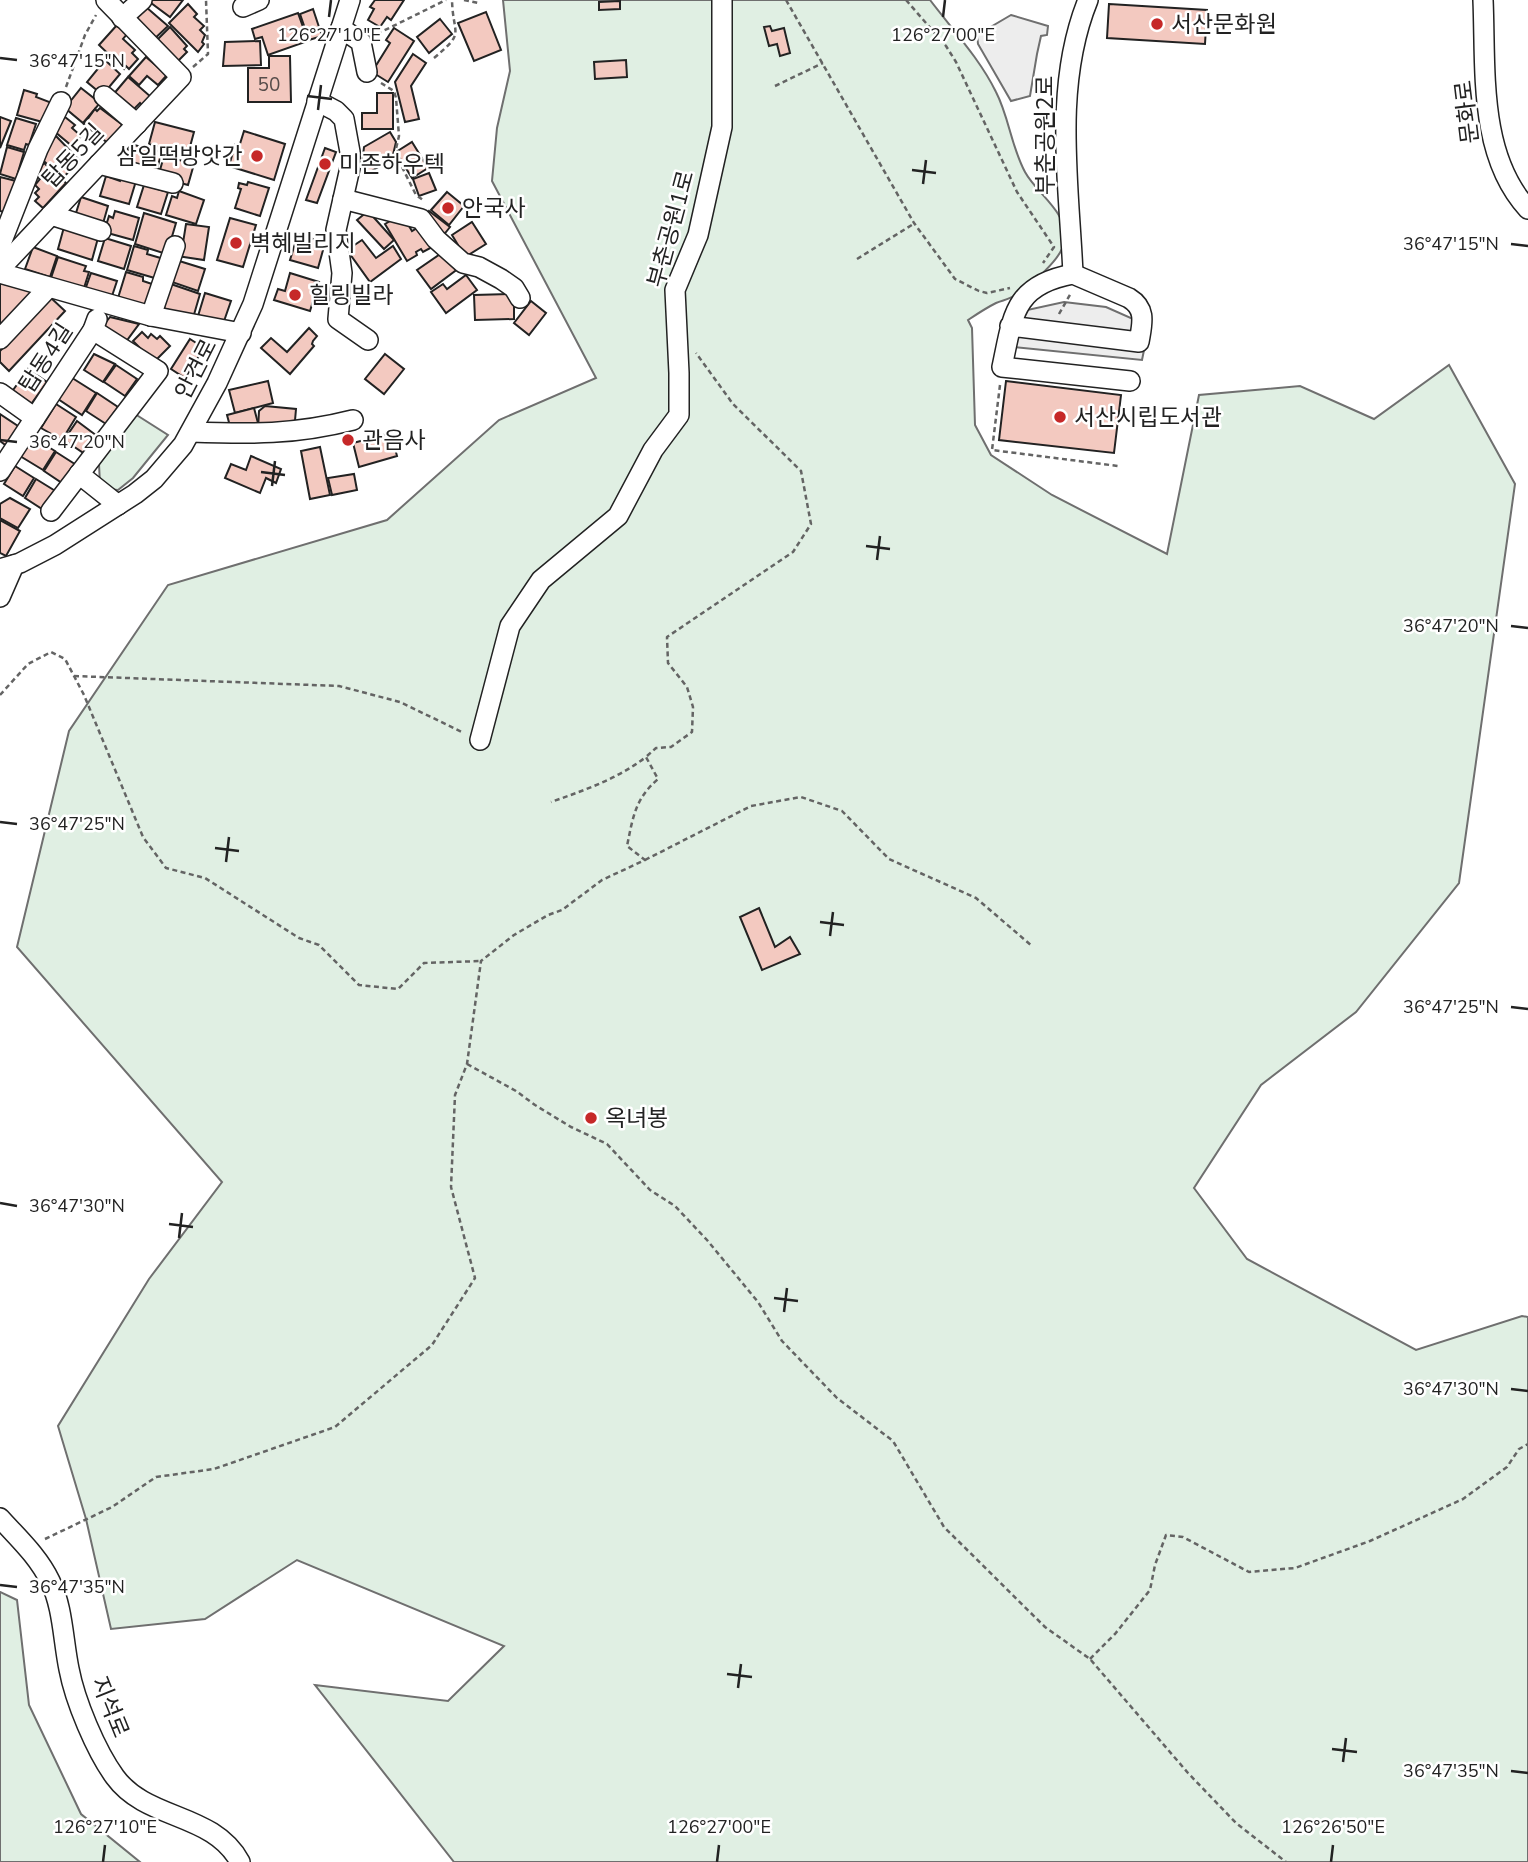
<svg xmlns="http://www.w3.org/2000/svg" width="1528" height="1862" font-family="'Nunito Sans','Noto Sans KR',sans-serif">
<rect width="100%" height="100%" fill="#fff"/>
<g fill="#e0efe3" stroke="#6f6f6f" stroke-width="2">
<path d="M503,0H930C952,29 980,59 996,92C1009,117 1011,146 1025,172C1037,194 1068,212 1065,240C1062,260 1031,284 1015,295C1009,300 1002,300 996,303C986,308 977,314 968,320L972,328L975,425L991,455L1052,495L1167,554L1199,395L1300,386L1374,419L1449,365L1515,484L1459,883L1356,1012L1261,1085L1194,1188L1247,1259L1416,1350L1522,1316L1528,1317V1862H454L315,1685L448,1701L504,1646L297,1560L205,1619L111,1629L86,1519L58,1426L149,1279L222,1182L17,947L69,731L168,585L387,520L499,420L596,378L492,181L497,128L510,71Z"/>
<polygon points="135,414 168,435 133,478 118,490 106,489 100,484 99,464"/>
<polygon points="0,1592 17,1600 29,1705 81,1814 140,1862 0,1862"/>
</g>
<g fill="#ededed" stroke="#6f6f6f" stroke-width="2">
<polygon points="1011,15 1048,26 1047,35 1041,36 1037,54 1030,96 1011,101 978,44 977,35"/>
<polygon points="1064,302 1106,307 1149,326 1142,360 1014,347 1018,312"/>
</g>
<g fill="#f3c9c0" stroke="#222" stroke-width="2">
<polygon points="147,0 183,0 170,17"/>
<polygon points="375,0 404,0 391,20 387,17 380,27 368,20 374,9 370,7"/>
<polygon points="620,1 620,9 599,10 599,2"/>
<polygon points="188,4 197,14 194,17 204,26 200,30 205,35 202,42 204,44 198,52 169,23"/>
<polygon points="1109,4 1207,10 1205,44 1107,38"/>
<polygon points="146,7 168,26 150,43 130,23"/>
<polygon points="313,9 322,36 309,40 300,14"/>
<polygon points="486,12 501,50 474,61 458,23"/>
<polygon points="298,13 308,41 268,55 262,37 255,39 252,29"/>
<polygon points="440,19 452,34 429,53 417,37"/>
<polygon points="117,25 127,34 123,39 135,50 132,53 138,59 129,69 126,66 124,69 99,45"/>
<polygon points="770,26 772,31 784,28 790,53 780,56 777,44 769,46 764,27"/>
<polygon points="170,27 187,46 184,49 187,52 173,66 152,45"/>
<polygon points="394,28 414,41 388,82 372,72 390,43 386,40"/>
<polygon points="260,41 261,65 223,66 225,42"/>
<polygon points="413,54 426,63 411,86 419,119 405,122 395,82"/>
<polygon points="269,56 290,56 291,102 248,102 248,68 269,68"/>
<polygon points="146,57 167,75 158,85 147,76 139,85 129,76"/>
<polygon points="105,60 120,74 105,92 99,92 87,82"/>
<polygon points="626,60 627,77 595,79 594,62"/>
<polygon points="128,77 151,97 143,106 140,103 131,112 112,96"/>
<polygon points="81,88 100,103 83,123 65,108"/>
<polygon points="24,90 37,94 36,97 52,103 46,123 17,115"/>
<polygon points="377,93 393,93 393,129 362,129 362,113 377,113"/>
<polygon points="100,108 124,126 109,144 84,124 95,109 97,111"/>
<polygon points="0,117 11,121 0,148"/>
<polygon points="65,117 75,125 72,128 81,136 72,146 54,131"/>
<polygon points="16,118 36,124 29,145 26,144 24,150 7,145"/>
<polygon points="155,122 194,132 188,154 149,144"/>
<polygon points="244,131 285,144 274,180 229,166 235,145 239,147"/>
<polygon points="390,132 396,142 392,159 368,173 362,164 364,147"/>
<polygon points="56,136 79,160 63,178 38,156"/>
<polygon points="412,142 428,168 412,178 396,152"/>
<polygon points="134,145 162,152 155,175 122,166 126,149 133,151"/>
<polygon points="7,147 24,152 16,179 0,174"/>
<polygon points="325,148 336,152 317,203 306,200"/>
<polygon points="164,156 194,164 188,185 158,177"/>
<polygon points="44,163 66,183 43,208 35,201 39,197 35,193 39,189 35,185 40,179 34,174"/>
<polygon points="429,173 436,190 419,196 413,179"/>
<polygon points="106,176 120,181 121,177 136,181 129,204 100,196"/>
<polygon points="0,177 16,181 7,213 0,211"/>
<polygon points="248,182 269,188 260,216 235,208 241,189 238,188 239,183 247,185"/>
<polygon points="144,185 168,192 161,214 137,207"/>
<polygon points="179,191 204,200 196,224 166,215 172,196 177,198"/>
<polygon points="447,192 464,206 449,225 431,210"/>
<polygon points="81,197 108,206 102,227 76,213"/>
<polygon points="115,211 139,218 133,240 104,232 109,216 113,218"/>
<polygon points="368,211 394,240 384,249 357,220"/>
<polygon points="429,211 450,227 442,237 424,217"/>
<polygon points="144,213 176,223 168,250 163,253 135,244"/>
<polygon points="402,214 412,231 422,225 434,246 423,252 421,249 416,252 417,255 407,261 385,224"/>
<polygon points="230,218 256,225 243,267 217,260"/>
<polygon points="472,222 486,244 462,259 455,247 458,245 452,235"/>
<polygon points="186,224 209,227 204,260 177,256 183,243"/>
<polygon points="64,227 98,238 92,260 58,249"/>
<polygon points="298,234 325,243 318,268 290,260"/>
<polygon points="105,238 131,246 124,269 98,261"/>
<polygon points="362,240 376,258 393,246 401,259 370,282 347,250"/>
<polygon points="134,246 148,250 147,254 164,259 158,279 127,270"/>
<polygon points="33,247 57,256 50,277 25,269"/>
<polygon points="446,250 459,268 431,289 417,270"/>
<polygon points="58,257 86,266 84,271 89,272 84,288 51,278"/>
<polygon points="176,260 205,269 198,291 169,281"/>
<polygon points="126,272 143,277 143,281 152,284 151,308 118,298"/>
<polygon points="91,273 117,281 111,299 85,290"/>
<polygon points="290,273 319,282 310,311 274,300 278,289 285,291"/>
<polygon points="466,275 477,290 446,313 431,292 443,284 447,289"/>
<polygon points="165,282 200,294 193,318 157,306"/>
<polygon points="0,283 34,292 0,328"/>
<polygon points="205,293 231,301 223,324 198,316"/>
<polygon points="514,294 514,319 475,320 474,295"/>
<polygon points="50,297 65,311 9,371 0,362 0,351"/>
<polygon points="531,301 546,313 529,335 514,323"/>
<polygon points="110,317 139,324 125,343 103,326"/>
<polygon points="309,328 317,336 313,341 312,344 314,346 290,374 261,348 271,338 287,352"/>
<polygon points="142,332 148,338 151,334 157,339 160,336 170,346 154,362 133,341"/>
<polygon points="190,339 204,348 185,378 171,369"/>
<polygon points="94,354 115,364 103,382 84,370"/>
<polygon points="385,354 404,369 384,394 365,379"/>
<polygon points="116,365 137,379 125,396 104,382"/>
<polygon points="28,369 47,382 29,407 11,393"/>
<polygon points="69,376 96,393 82,415 55,397"/>
<polygon points="268,381 273,403 235,413 229,390"/>
<polygon points="1006,381 1121,395 1114,453 999,440"/>
<polygon points="97,393 118,407 106,424 86,411"/>
<polygon points="56,404 76,417 62,440 41,428"/>
<polygon points="265,406 296,409 294,432 258,429 259,411"/>
<polygon points="254,408 258,423 231,430 227,415"/>
<polygon points="0,414 21,428 8,447 0,441"/>
<polygon points="77,421 97,436 85,454 64,440"/>
<polygon points="391,433 397,456 359,467 353,443"/>
<polygon points="32,437 55,451 43,470 20,456"/>
<polygon points="320,447 330,495 310,499 301,451"/>
<polygon points="56,452 81,468 68,487 44,471"/>
<polygon points="251,456 281,469 276,483 266,478 260,493 225,478 231,464 246,470"/>
<polygon points="15,466 34,478 23,496 4,484"/>
<polygon points="354,474 357,490 332,495 328,478"/>
<polygon points="36,479 57,492 45,511 25,498"/>
<polygon points="10,498 30,509 18,528 0,518 0,504"/>
<polygon points="0,520 20,531 6,556 0,553"/>
<polygon points="759,908 775,947 790,937 800,954 762,970 740,917"/>
</g>
<g fill="none" stroke-linecap="round" stroke-linejoin="round">
<g stroke="#222" stroke-width="22">
<g id="minor">
<path d="M1483,0C1486,69 1478,155 1528,209"/>
<polyline points="243,7 259,0"/>
<polyline points="122,18 142,0"/>
<polyline points="341,28 361,42 367,72"/>
<polyline points="104,96 137,124"/>
<polyline points="317,101 336,111 344,119 350,152 350,168 336,230 342,273 338,319 368,340"/>
<polyline points="99,164 173,183"/>
<polyline points="343,199 421,219 436,239 463,263 479,267 501,279 514,288 520,298"/>
<polyline points="51,215 101,231"/>
<polyline points="0,246 38,149 61,102"/>
<polyline points="0,269 181,77 106,0"/>
<polyline points="0,273 151,316 241,333"/>
<path d="M1073,274C1069,183 1053,86 1088,0"/>
<polyline points="151,316 175,246"/>
<path d="M1010,326L1139,342C1142,324 1147,309 1129,298L1073,274C1013,285 1013,316 1002,367L1130,381"/>
<polyline points="0,339 48,288"/>
<polyline points="0,393 35,418"/>
<path d="M191,432C251,434 294,435 353,420"/>
<polyline points="0,471 93,330 97,319"/>
<polyline points="79,474 118,505"/>
<polyline points="51,511 158,371 93,330"/>
<polyline points="0,569 20,563 55,545 135,494 154,479 183,445 217,383 253,304 350,0"/>
<polyline points="0,597 14,565"/>
<polyline points="480,740 510,626 541,580 618,516 653,450 679,415 679,373 675,290 698,235 722,127 722,0"/>
<path d="M0,1518C18,1538 38,1556 50,1581C63,1607 63,1640 69,1669C75,1701 96,1751 115,1777C147,1821 213,1812 240,1862"/>
</g>
</g>
<g stroke="#646464" stroke-width="2.5" stroke-dasharray="5 3.5" stroke-linecap="butt">
<polyline points="464,0 478,3"/>
<polyline points="786,0 914,223 955,279 979,291 987,293 1010,288"/>
<polyline points="906,0 946,46 956,62 1017,192 1054,247 1043,263"/>
<polyline points="377,34 446,0"/>
<path d="M434,58C466,31 453,37 452,0"/>
<polyline points="193,67 208,54 206,0"/>
<polyline points="381,83 394,91 396,98 399,136 395,153 416,195 423,200"/>
<polyline points="775,86 823,63"/>
<polyline points="66,87 85,35 96,15"/>
<polyline points="857,259 915,223"/>
<polyline points="1059,314 1071,293"/>
<polyline points="1000,385 992,450 1118,466"/>
<polyline points="74,676 339,686 400,702 464,733"/>
<polyline points="0,695 28,664 51,652 65,659 74,676 84,695 143,837 166,868 205,878 299,938 319,945 359,985 398,989 424,963 481,961"/>
<polyline points="647,756 656,748 671,747 692,732 693,707 687,687 668,663 667,637 793,552 811,524 801,471 733,404 696,353"/>
<polyline points="645,860 751,806 801,797 842,811 889,859 976,898 1032,946"/>
<polyline points="467,1064 516,1091 535,1105 571,1127 607,1144 650,1190 675,1206 707,1240 758,1302 782,1341 837,1398 893,1441 944,1527 1045,1627 1090,1659 1188,1773 1236,1823 1286,1862"/>
<path d="M45,1539L112,1507L156,1477L214,1469L335,1427L432,1345L475,1278L451,1187L455,1095L467,1064L481,961L514,935L548,915L562,910L602,880L645,860L627,846C633,817 635,799 658,779L646,757C617,779 585,790 551,802"/>
<polyline points="1090,1659 1115,1634 1150,1590 1155,1565 1166,1535 1183,1537 1249,1572 1295,1568 1370,1541 1463,1499 1507,1467 1519,1449 1528,1444"/>
</g>
<use href="#minor" stroke="#fff" stroke-width="19"/>
</g>
<path fill="none" stroke="#222" stroke-width="2.5" d="M329,17L331,0M943,17L945,0M0,58L17,60M307,96L332,99M318,110L321,85M912,170L936,173M923,184L926,160M1511,244L1528,246M0,440L17,442M261,472L285,475M272,486L275,461M866,546L890,549M877,560L880,536M1511,626L1528,628M0,822L17,824M215,848L239,851M226,862L229,837M820,922L844,925M830,936L833,912M1511,1007L1528,1009M0,1203L17,1206M169,1224L193,1227M179,1238L182,1213M774,1298L798,1301M784,1312L787,1288M1511,1389L1528,1391M0,1585L17,1587M727,1674L752,1677M738,1688L741,1664M1332,1749L1357,1752M1343,1762L1346,1738M1511,1771L1528,1773M103,1862L105,1845M717,1862L719,1845M1331,1862L1333,1845"/>
<g fill="#c62828" stroke="#fff" stroke-width="2.5">
<circle cx="1157" cy="24" r="7"/>
<circle cx="257" cy="156" r="7"/>
<circle cx="325" cy="164" r="7"/>
<circle cx="448" cy="208" r="7"/>
<circle cx="236" cy="243" r="7"/>
<circle cx="295" cy="295" r="7"/>
<circle cx="1060" cy="417" r="7"/>
<circle cx="348" cy="440" r="7"/>
<circle cx="591" cy="1118" r="7"/>
</g>
<g text-anchor="middle" dominant-baseline="central" stroke-width="5" stroke-linejoin="round" paint-order="stroke">
<g font-size="19" fill="#564c4a">
<text x="269" y="85">50</text>
</g>
<g font-size="23" fill="#222" stroke="#fff" text-anchor="start">
<text x="1171" y="24">서산문화원</text>
<text x="243" y="156" text-anchor="end">삼일떡방앗간</text>
<text x="339" y="164">미존하우텍</text>
<text x="462" y="208">안국사</text>
<text x="250" y="243">벽혜빌리지</text>
<text x="309" y="295">힐링빌라</text>
<text x="1074" y="417">서산시립도서관</text>
<text x="362" y="440">관음사</text>
<text x="605" y="1118">옥녀봉</text>
</g>
<g font-size="23" fill="#222" stroke="#fff">
<text transform="translate(1467 112) rotate(-97)">문화로</text>
<text transform="translate(1045 135) rotate(-90)">부춘공원2로</text>
<text transform="translate(73 156) rotate(-47)">탑동5길</text>
<text transform="translate(671 229) rotate(-75)">부춘공원1로</text>
<text transform="translate(46 358) rotate(-57)">탑동4길</text>
<text transform="translate(196 369) rotate(-63)">안견로</text>
<text transform="translate(110 1707) rotate(68)">지석로</text>
</g>
</g>
<g font-size="18" text-anchor="middle" fill="#222" stroke="#fff" stroke-width="5" stroke-linejoin="round" paint-order="stroke">
<text x="329" y="41">126°27'10"E</text>
<text x="943" y="41">126°27'00"E</text>
<text x="77" y="67">36°47'15"N</text>
<text x="1451" y="250">36°47'15"N</text>
<text x="77" y="448">36°47'20"N</text>
<text x="1451" y="632">36°47'20"N</text>
<text x="77" y="830">36°47'25"N</text>
<text x="1451" y="1013">36°47'25"N</text>
<text x="77" y="1212">36°47'30"N</text>
<text x="1451" y="1395">36°47'30"N</text>
<text x="77" y="1593">36°47'35"N</text>
<text x="1451" y="1777">36°47'35"N</text>
<text x="105" y="1833">126°27'10"E</text>
<text x="719" y="1833">126°27'00"E</text>
<text x="1333" y="1833">126°26'50"E</text>
</g>
</svg>
